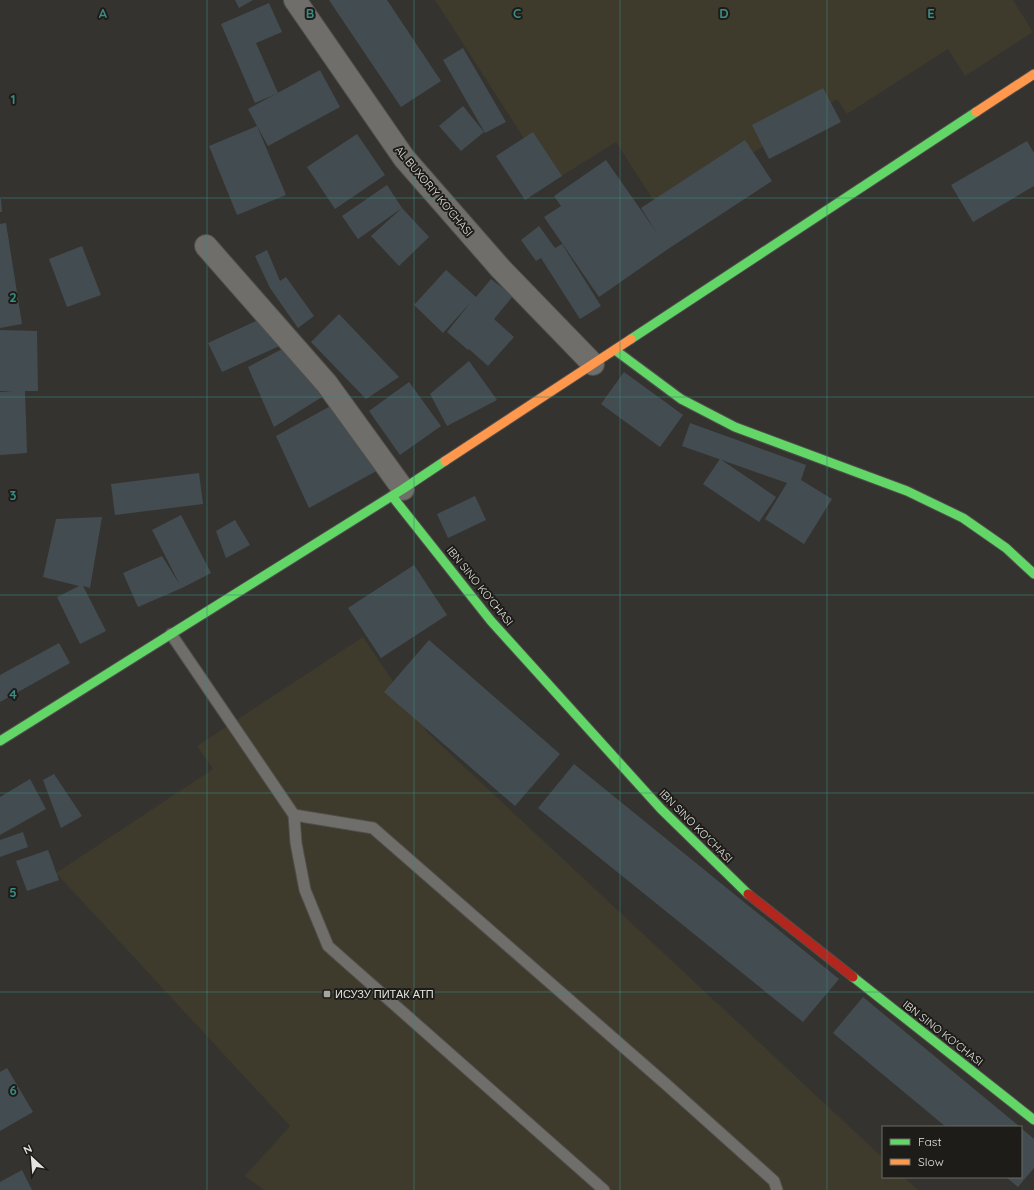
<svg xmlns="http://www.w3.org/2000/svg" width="1034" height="1190" font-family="Quicksand,sans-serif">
<rect width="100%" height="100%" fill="#34332f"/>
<g fill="#3e3a2c">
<polygon points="435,0 1013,0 1033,32 965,76 948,49 847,114 837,99 661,212 616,142 552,182"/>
<polygon points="363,637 428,733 883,1158 883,1177 904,1177 918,1190 264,1190 245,1176 290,1126 56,873 213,769 197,746"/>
</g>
<g fill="#434d51">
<polygon points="235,0 253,0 239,8"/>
<polygon points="329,0 387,0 441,81 401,107"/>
<polygon points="269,3 282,32 256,43 278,93 255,103 221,24"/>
<polygon points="463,48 506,122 485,133 443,60"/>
<polygon points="320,70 340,107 268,146 257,126 286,195 237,215 209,146 257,126 248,109"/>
<polygon points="823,88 841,122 769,159 752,125"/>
<polygon points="463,106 484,132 461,151 439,126"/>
<polygon points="533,132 562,176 525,200 496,156"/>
<polygon points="357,134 385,175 335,209 307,167"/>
<polygon points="745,140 772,181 668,249 599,297 544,217 561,206 554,196 606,160 657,233 641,208"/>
<polygon points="1027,141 1034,153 1034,186 973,222 951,185"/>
<polygon points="387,185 402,208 429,237 399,266 371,236 402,208 358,239 342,216"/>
<polygon points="0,199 1,199 2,212 0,212"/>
<polygon points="6,223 22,324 0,328 0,224"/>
<polygon points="539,226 555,248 562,244 601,306 580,319 541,258 536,261 521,240"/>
<polygon points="82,246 101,295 67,307 49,259"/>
<polygon points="267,250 280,281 286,277 314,316 298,328 270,288 255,256"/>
<polygon points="446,270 476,297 491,279 513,296 494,319 514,337 488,366 469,349 468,350 447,332 471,302 443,333 414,305"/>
<polygon points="339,314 399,377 366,399 311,342"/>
<polygon points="265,317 286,343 222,372 208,343"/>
<polygon points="0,330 37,331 38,391 25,391 27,453 0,455 0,392 14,392 0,391"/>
<polygon points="286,347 330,392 274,427 248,367"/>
<polygon points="469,361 497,400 447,426 430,394"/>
<polygon points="624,372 683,415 660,447 601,404"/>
<polygon points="409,382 441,426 400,455 369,411"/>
<polygon points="336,403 382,468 309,508 276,436"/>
<polygon points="690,423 806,465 801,480 832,499 804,544 765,519 787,483 682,446"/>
<polygon points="720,459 776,497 759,522 703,484"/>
<polygon points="199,473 203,504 115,515 111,484"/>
<polygon points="475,496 486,520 448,538 437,514"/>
<polygon points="181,515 211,573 182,588 138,607 123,573 162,556 180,585 152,530"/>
<polygon points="102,517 90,588 83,586 106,631 80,644 57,597 79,586 43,577 56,519"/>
<polygon points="235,520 250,545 226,558 216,531"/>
<polygon points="414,565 447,615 381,658 348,608"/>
<polygon points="429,640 560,754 515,806 384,692"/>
<polygon points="59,643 70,663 0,702 0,675"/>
<polygon points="574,764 839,979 803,1022 538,808"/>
<polygon points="54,774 82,816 61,828 43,780"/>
<polygon points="30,779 46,809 0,835 0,797"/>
<polygon points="23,832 28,847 0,857 0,840"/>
<polygon points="48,850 59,880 27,891 16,861"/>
<polygon points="863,997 1020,1127 946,1127 833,1033"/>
<polygon points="7,1068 33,1112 0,1131 0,1072"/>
<polygon points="1021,1128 1034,1139 1034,1168 1018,1187 1006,1177 1021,1177"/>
<polygon points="22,1170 32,1190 0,1190 0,1182"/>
</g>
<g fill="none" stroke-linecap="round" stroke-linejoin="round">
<g stroke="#504f4b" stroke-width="13">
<g id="lane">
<polyline points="171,634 294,815 296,843 305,890 328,946 604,1190"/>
<polyline points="294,815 373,828 668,1086 774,1181 777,1190"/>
</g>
</g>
<g stroke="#504f4b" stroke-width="24">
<g id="street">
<polyline points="295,0 404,158 501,269 593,364"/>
<polyline points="206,246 327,384 403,489"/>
</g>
</g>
<g stroke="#504f4b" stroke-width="11">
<g id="fast">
<polyline points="631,339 976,112"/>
<polyline points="615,350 681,399 735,427 907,491 963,518 1006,548 1034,574"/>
<polyline points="392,496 491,621 661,809 748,894"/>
<polyline points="0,741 403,489 445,461"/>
<polyline points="853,977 1034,1120"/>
</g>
</g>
<g stroke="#504f4b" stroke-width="11">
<g id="slow">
<polyline points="976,112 1034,74"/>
<polyline points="445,461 631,339"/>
</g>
</g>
<g stroke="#504f4b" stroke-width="11">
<polyline id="jam" points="748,894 853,977"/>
</g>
<use href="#lane" stroke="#6f6e6a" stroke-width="11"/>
<use href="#street" stroke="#6f6e6a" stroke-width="22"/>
<use href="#fast" stroke="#63d668" stroke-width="9"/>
<use href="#slow" stroke="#ff974d" stroke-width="9"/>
<use href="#jam" stroke="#b3261e" stroke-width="9"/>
</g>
<path fill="none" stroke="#3a8c84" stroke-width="1" stroke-opacity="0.55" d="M207,0V1190M414,0V1190M620,0V1190M827,0V1190M0,198H1034M0,397H1034M0,595H1034M0,793H1034M0,992H1034"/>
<rect fill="#a6a5a0" stroke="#1d1c18" stroke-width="1.5" x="323" y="990" width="8" height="8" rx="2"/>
<g text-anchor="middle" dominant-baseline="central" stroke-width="4" stroke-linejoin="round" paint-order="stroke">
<g font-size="11" fill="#e4e3dd" stroke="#1d1c18">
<text transform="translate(434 191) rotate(50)">AL BUXORIY KO'CHASI</text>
<text transform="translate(480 586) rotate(51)">IBN SINO KO'CHASI</text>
<text transform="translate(696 826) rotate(45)">IBN SINO KO'CHASI</text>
<text transform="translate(943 1033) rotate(38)">IBN SINO KO'CHASI</text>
</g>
<g font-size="11" fill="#e4e3dd" stroke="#1d1c18" text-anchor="start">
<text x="335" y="994">ИСУЗУ ПИТАК АТП</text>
</g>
</g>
<g font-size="13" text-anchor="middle" font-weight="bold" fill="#3a8c84" stroke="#1d1c18" stroke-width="4" stroke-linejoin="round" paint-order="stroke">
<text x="103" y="18">A</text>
<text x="310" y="18">B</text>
<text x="517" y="18">C</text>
<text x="724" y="18">D</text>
<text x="931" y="18">E</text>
<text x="13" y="104">1</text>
<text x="13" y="302">2</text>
<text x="13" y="500">3</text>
<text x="13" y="699">4</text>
<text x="13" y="897">5</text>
<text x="13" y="1095">6</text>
</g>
<rect x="882" y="1126" width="140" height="52" fill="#1d1c18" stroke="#6d6c67"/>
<rect x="890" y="1139" width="20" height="6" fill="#63d668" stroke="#6d6c67"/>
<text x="918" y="1146" font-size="12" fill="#e4e3dd">Fast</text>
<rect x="890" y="1159" width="20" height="6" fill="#ff974d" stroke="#6d6c67"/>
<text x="918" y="1166" font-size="12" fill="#e4e3dd">Slow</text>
<g transform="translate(32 1158) rotate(334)" stroke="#1d1c18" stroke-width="3" paint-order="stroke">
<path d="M0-3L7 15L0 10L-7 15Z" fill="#e4e3dd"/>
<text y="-6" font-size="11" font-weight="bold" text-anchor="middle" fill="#e4e3dd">N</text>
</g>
</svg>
